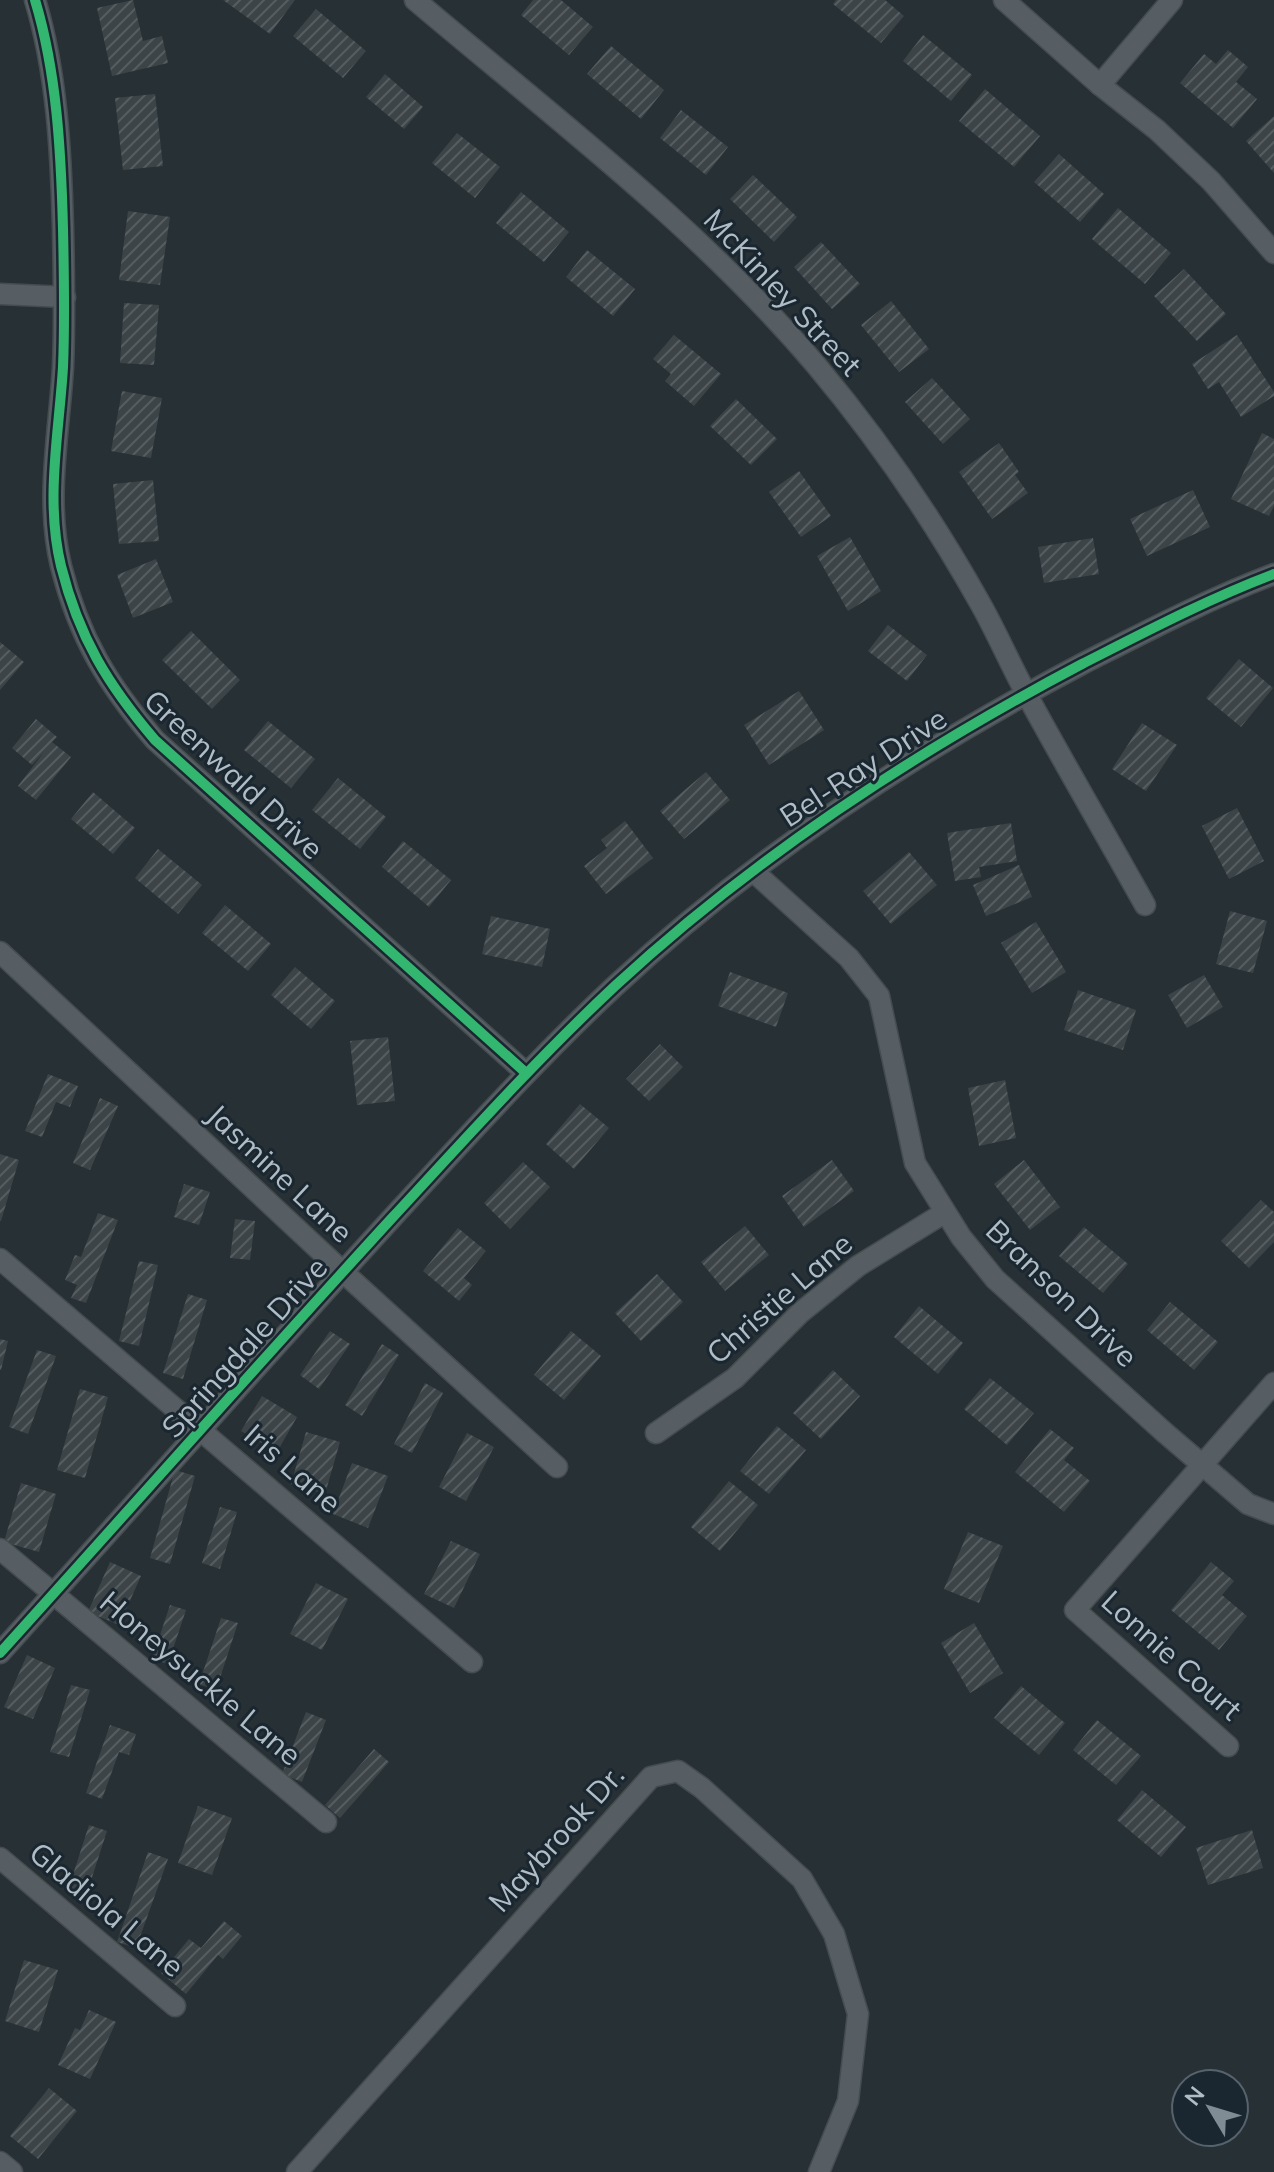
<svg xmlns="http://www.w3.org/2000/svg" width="1274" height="2172" font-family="Mulish,sans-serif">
<defs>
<pattern id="building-hatch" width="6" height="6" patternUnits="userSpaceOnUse" patternTransform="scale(2)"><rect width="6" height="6" fill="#3c4448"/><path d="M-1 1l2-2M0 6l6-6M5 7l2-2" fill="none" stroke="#565d61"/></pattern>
</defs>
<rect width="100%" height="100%" fill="#273035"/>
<g fill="url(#building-hatch)">
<polygon points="133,0 143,41 162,36 168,63 112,76 97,8"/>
<polygon points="223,0 295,0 270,34"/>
<polygon points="533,0 561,0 593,27 569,55 521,15"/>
<polygon points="836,0 885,0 904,16 881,43 833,4"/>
<polygon points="316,9 366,51 343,78 293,36"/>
<polygon points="923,35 972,75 951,101 903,61"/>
<polygon points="611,46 664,90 641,119 587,74"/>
<polygon points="1228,50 1248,67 1236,82 1257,99 1233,128 1180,83 1204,54 1216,64"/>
<polygon points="385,74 423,107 404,129 366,97"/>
<polygon points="985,89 1040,136 1014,167 959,121"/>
<polygon points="155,94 163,166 123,170 115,98"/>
<polygon points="681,110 728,147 706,175 660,138"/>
<polygon points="1274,116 1274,173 1246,141"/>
<polygon points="457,133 500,167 475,198 432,163"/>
<polygon points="1059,154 1104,194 1080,222 1034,182"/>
<polygon points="753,175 797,217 774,242 730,199"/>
<polygon points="521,192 569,232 544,262 496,223"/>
<polygon points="1118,208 1171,253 1145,284 1092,239"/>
<polygon points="128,211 170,217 160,285 119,280"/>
<polygon points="821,242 860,284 832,309 794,267"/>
<polygon points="587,250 635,289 613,316 566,277"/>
<polygon points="1184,269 1226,314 1197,341 1154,296"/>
<polygon points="891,301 929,349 899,372 861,325"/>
<polygon points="124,303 159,305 154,365 120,363"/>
<polygon points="674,335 721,374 694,406 665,381 671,374 653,359"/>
<polygon points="1237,335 1274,392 1274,396 1241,417 1219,382 1208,389 1192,364"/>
<polygon points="932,378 970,419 943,444 905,402"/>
<polygon points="122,391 162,398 151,458 111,451"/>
<polygon points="736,399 777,439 751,465 710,426"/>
<polygon points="1262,433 1274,439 1274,506 1269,516 1231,499"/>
<polygon points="999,443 1019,472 1015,475 1028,493 992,519 959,472"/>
<polygon points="799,471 831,516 801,537 769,492"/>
<polygon points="153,480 159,541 119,544 113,484"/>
<polygon points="1193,490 1210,527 1147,556 1130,519"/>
<polygon points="850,537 881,591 848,611 817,556"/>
<polygon points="1093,538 1099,574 1044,583 1038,547"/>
<polygon points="156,559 173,602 133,618 117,575"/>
<polygon points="888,625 927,655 907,681 868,651"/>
<polygon points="191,631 240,680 212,709 162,660"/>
<polygon points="0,642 24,662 0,690"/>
<polygon points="1239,659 1273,688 1241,727 1206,698"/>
<polygon points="799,691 824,730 769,765 744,725"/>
<polygon points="36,719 57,737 52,742 71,757 36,800 18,786 44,752 32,765 12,748"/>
<polygon points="268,721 315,759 291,788 244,750"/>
<polygon points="1142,723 1177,745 1146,791 1112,769"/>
<polygon points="706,772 730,800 684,839 660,811"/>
<polygon points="338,778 386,817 360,849 312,810"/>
<polygon points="93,792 135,828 113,854 71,819"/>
<polygon points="1237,808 1264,861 1229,879 1202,826"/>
<polygon points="625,821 653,858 606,894 584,866 607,848 601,840"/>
<polygon points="1011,823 1017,861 979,867 981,877 955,881 947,833"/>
<polygon points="403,841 451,880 429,907 382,867"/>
<polygon points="158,849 202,885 178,914 135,878"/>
<polygon points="909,852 937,885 891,924 863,891"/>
<polygon points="1019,865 1032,897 986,916 973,885"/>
<polygon points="225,905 271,944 248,971 202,933"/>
<polygon points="1230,911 1267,921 1253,973 1216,964"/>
<polygon points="491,916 550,929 542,967 482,954"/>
<polygon points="1036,922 1066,972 1032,993 1001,943"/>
<polygon points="295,967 335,1001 311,1029 271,995"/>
<polygon points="730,972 788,993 776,1027 718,1006"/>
<polygon points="1204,975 1223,1007 1187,1028 1168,995"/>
<polygon points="1078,990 1136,1010 1123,1050 1064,1030"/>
<polygon points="388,1037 395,1101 357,1105 350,1041"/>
<polygon points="660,1044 683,1067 649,1101 626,1079"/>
<polygon points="48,1074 78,1086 70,1107 56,1102 42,1137 25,1131"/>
<polygon points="1005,1080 1016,1138 979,1146 968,1088"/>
<polygon points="100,1098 118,1106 90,1170 73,1163"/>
<polygon points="580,1104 609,1128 574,1169 546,1144"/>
<polygon points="0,1154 19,1160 1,1221 0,1221"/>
<polygon points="832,1160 854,1191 804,1227 782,1196"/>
<polygon points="1024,1160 1060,1207 1030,1230 994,1184"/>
<polygon points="523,1162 550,1187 510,1229 484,1203"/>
<polygon points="184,1184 210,1192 199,1225 174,1217"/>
<polygon points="1261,1200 1274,1212 1274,1242 1249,1268 1221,1241"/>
<polygon points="98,1213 118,1220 86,1303 71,1298 77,1285 65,1280 75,1255 81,1257"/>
<polygon points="235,1219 255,1221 250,1260 230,1258"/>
<polygon points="745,1226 769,1255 725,1291 701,1262"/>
<polygon points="1084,1227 1128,1264 1103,1293 1059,1256"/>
<polygon points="458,1228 486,1251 464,1278 472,1285 459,1301 423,1271"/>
<polygon points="139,1261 158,1265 139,1346 119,1341"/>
<polygon points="657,1274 683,1302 641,1341 615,1313"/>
<polygon points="188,1294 207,1300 183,1379 163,1373"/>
<polygon points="1170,1302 1218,1342 1194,1370 1147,1330"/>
<polygon points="919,1306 963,1343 938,1374 894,1337"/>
<polygon points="330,1331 350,1344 319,1389 300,1375"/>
<polygon points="571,1331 601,1356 564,1400 534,1375"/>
<polygon points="0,1339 8,1341 1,1370 0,1370"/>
<polygon points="382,1344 399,1355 362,1416 345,1405"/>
<polygon points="37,1350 56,1356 28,1434 9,1427"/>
<polygon points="833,1370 860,1396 821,1439 793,1413"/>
<polygon points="990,1378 1034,1413 1007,1445 964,1409"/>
<polygon points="425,1383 443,1393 412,1453 394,1444"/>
<polygon points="80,1389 108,1397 85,1478 57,1470"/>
<polygon points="262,1396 297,1417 277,1452 241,1431"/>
<polygon points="777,1426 806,1450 769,1494 740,1471"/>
<polygon points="1050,1429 1074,1448 1064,1460 1090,1481 1064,1512 1015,1472"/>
<polygon points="306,1432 340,1442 325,1494 291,1484"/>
<polygon points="467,1433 494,1447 466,1501 439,1487"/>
<polygon points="352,1463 388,1476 368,1528 333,1514"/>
<polygon points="175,1470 195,1476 170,1564 150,1558"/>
<polygon points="729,1481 758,1505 720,1551 691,1527"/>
<polygon points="21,1483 56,1494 39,1552 4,1542"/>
<polygon points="220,1507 237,1512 220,1569 202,1563"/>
<polygon points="968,1532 1003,1546 979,1603 944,1589"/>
<polygon points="451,1541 480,1554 454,1608 424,1594"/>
<polygon points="110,1562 141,1576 119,1625 88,1612"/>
<polygon points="1211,1562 1234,1581 1222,1595 1247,1616 1219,1650 1171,1610"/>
<polygon points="316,1583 348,1599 322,1650 290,1634"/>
<polygon points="170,1605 186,1610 168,1664 152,1659"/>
<polygon points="221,1618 238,1623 216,1690 199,1684"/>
<polygon points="974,1623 1003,1673 970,1693 941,1643"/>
<polygon points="27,1655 55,1668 33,1719 4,1707"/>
<polygon points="71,1685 90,1690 69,1757 50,1752"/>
<polygon points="1021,1686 1065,1723 1039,1755 994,1718"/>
<polygon points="306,1712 326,1720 302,1782 282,1774"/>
<polygon points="1097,1720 1141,1756 1116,1785 1073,1750"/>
<polygon points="110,1725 136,1734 129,1755 119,1752 102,1799 86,1793"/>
<polygon points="374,1749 389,1762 340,1818 325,1805"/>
<polygon points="1142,1790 1186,1827 1161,1857 1117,1820"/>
<polygon points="198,1806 232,1818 212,1875 178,1863"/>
<polygon points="89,1825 107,1831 86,1896 68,1890"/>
<polygon points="1252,1830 1263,1868 1208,1885 1196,1848"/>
<polygon points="148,1852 168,1859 136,1948 117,1942"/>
<polygon points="224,1921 242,1936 223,1959 218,1955 186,1994 161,1973 189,1939 201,1948"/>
<polygon points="24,1960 58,1970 39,2032 5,2021"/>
<polygon points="89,2010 116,2022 90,2079 58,2065 75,2028 80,2030"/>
<polygon points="49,2088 77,2111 38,2159 10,2136"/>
</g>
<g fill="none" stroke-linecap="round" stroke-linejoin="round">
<g stroke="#454c50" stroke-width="23">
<g id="minor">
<path d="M35,0C57,73 61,152 63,228C64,274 65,321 63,367C59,434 45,500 61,566C79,638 108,685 155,740L526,1073"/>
<path d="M415,0C552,116 699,227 816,365C878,439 933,519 980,603C997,633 1010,664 1027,695C1065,765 1106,835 1145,905"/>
<polyline points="1004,0 1100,85 1157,130 1211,181 1274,253"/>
<polyline points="1100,85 1172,0"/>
<polyline points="0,294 65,297"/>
<polyline points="753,871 849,958 879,996 915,1163 961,1237 995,1279 1164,1432 1248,1504 1274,1514"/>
<polyline points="0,952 343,1272 557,1467"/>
<polyline points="0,1259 472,1662"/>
<polyline points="656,1433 735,1378 800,1313 858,1266 944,1213"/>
<polyline points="0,1549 326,1822"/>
<path d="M0,1653C131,1508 260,1362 392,1218C465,1139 537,1059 615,986C754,857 915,752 1082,664C1145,632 1208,599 1274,574"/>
<polyline points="1228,1746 1075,1610 1274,1383"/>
<polyline points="0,1858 175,2006"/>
<polyline points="0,2162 12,2172"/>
<polyline points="297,2172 651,1777 678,1771 702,1788 802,1879 834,1934 858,2014 848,2101 819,2172"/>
</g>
</g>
<use href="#minor" stroke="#575e63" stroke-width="20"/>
<g stroke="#1a2730" stroke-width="15">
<g id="cycleway">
<path d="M35,0C57,73 61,152 63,228C64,274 65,321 63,367C59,434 45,500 61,566C79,638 108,685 155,740L526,1073"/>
<path d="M0,1653C131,1508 260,1362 392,1218C465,1139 537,1059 615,986C754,857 915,752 1082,664C1145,632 1208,599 1274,574"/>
</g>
</g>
<use href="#cycleway" stroke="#33b770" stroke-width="10"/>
</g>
<g text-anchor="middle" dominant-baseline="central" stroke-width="6" stroke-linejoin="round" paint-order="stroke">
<g font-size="30" fill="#b0bdc7" stroke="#1a2730">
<text transform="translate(783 292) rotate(47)">McKinley Street</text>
<text transform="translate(863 767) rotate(-33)">Bel-Ray Drive</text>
<text transform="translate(234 774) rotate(43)">Greenwald Drive</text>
<text transform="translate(280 1173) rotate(43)">Jasmine Lane</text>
<text transform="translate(1062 1293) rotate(44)">Branson Drive</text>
<text transform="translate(779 1298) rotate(-41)">Christie Lane</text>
<text transform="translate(244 1347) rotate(-48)">Springdale Drive</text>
<text transform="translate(293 1468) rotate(41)">Iris Lane</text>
<text transform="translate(1172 1655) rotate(42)">Lonnie Court</text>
<text transform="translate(201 1678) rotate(40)">Honeysuckle Lane</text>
<text transform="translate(556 1838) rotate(-48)">Maybrook Dr.</text>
<text transform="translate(107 1909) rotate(40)">Gladiola Lane</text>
</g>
</g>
<g transform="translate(1210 2108) rotate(308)"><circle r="38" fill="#1a2730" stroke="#56636c" stroke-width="2"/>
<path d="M0-6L14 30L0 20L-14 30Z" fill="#808c94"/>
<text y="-12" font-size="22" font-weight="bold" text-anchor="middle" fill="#b0bdc7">N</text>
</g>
</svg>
